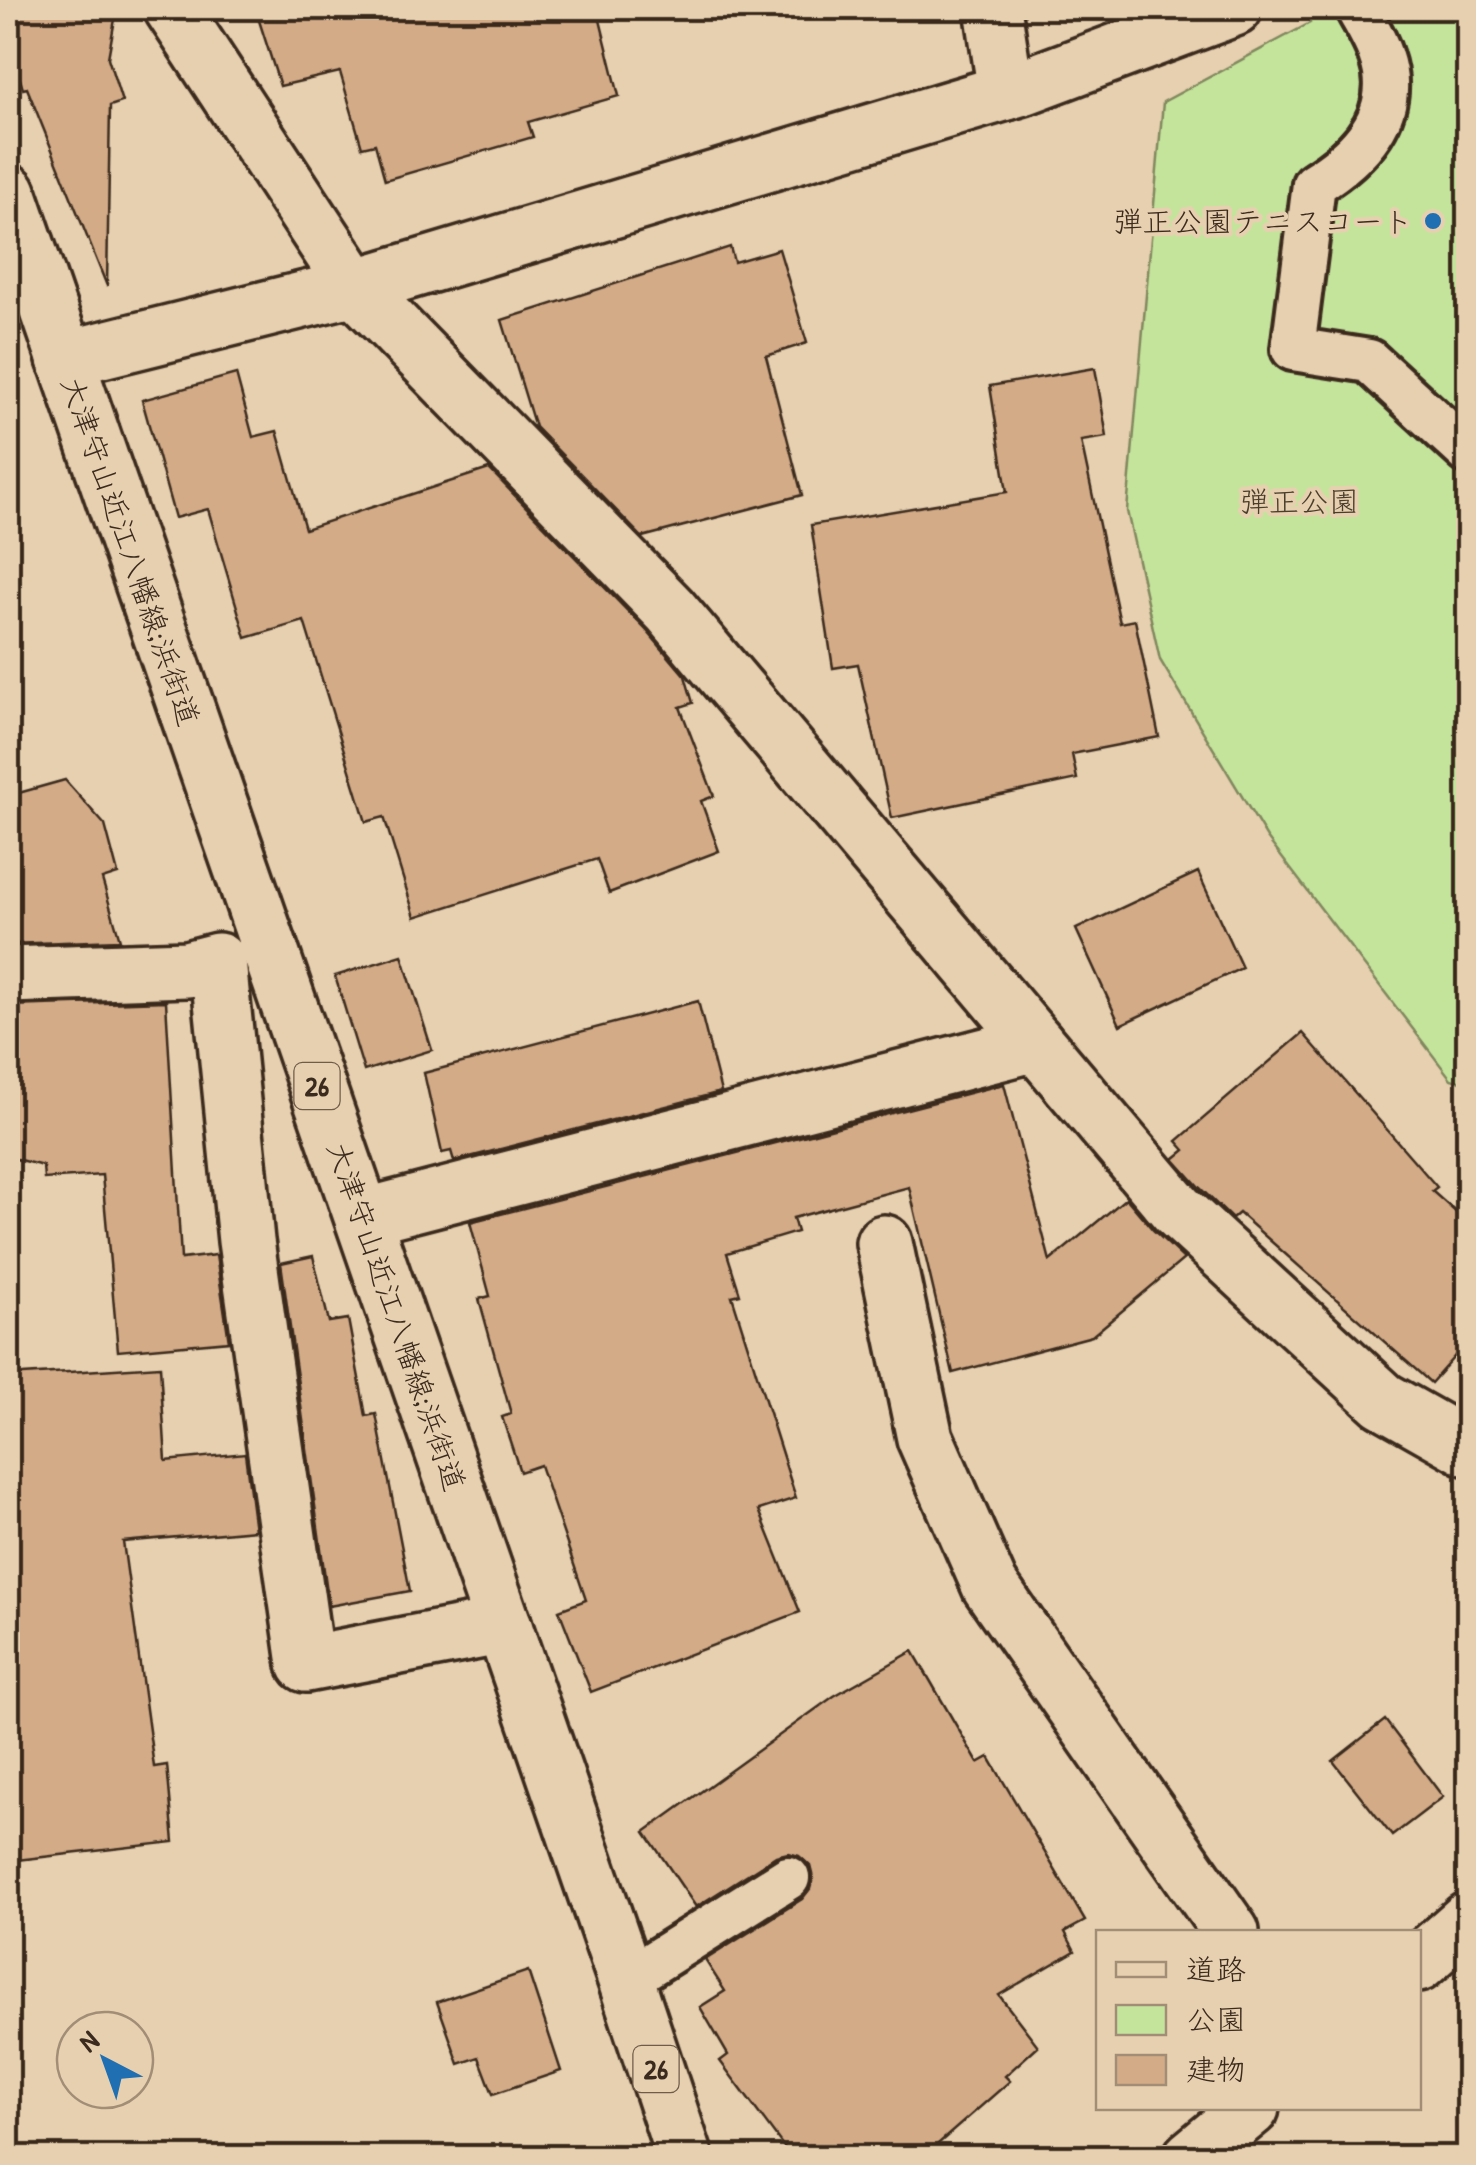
<svg xmlns="http://www.w3.org/2000/svg" width="1476" height="2165" font-family="'Patrick Hand','Klee One',sans-serif">
<rect width="100%" height="100%" fill="#e7d0b0"/>
<filter id="ink" filterUnits="userSpaceOnUse"><feTurbulence type="fractalNoise" baseFrequency=".01" numOctaves="2"/><feDisplacementMap in="SourceGraphic" scale="20" xChannelSelector="R" yChannelSelector="G"/><feConvolveMatrix kernelMatrix="1 2 1 2 8 2 1 2 1" color-interpolation-filters="sRGB"/></filter>
<g filter="url(#ink)">
<polygon fill="#c4e49c" stroke="#80875d" stroke-width="2.5" points="1305,8 1468,8 1468,1084 1451,1079 1267,838 1160,660 1127,511 1163,102 1310,23"/>
<g fill="#d3ab87" stroke="#3b2a1e" stroke-width="2.5">
<polygon points="8,8 117,8 108,58 122,102 110,106 107,286 27,88 23,89 8,39"/>
<polygon points="255,8 597,8 619,96 528,122 533,137 385,180 375,144 362,147 340,72 280,86"/>
<polygon points="730,247 734,262 779,249 807,343 766,356 802,495 642,537 535,427 502,320"/>
<polygon points="1095,368 1107,437 1081,441 1120,623 1135,620 1159,737 1072,754 1077,779 892,818 858,664 833,668 811,525 1007,492 990,386"/>
<polygon points="236,374 253,437 277,431 305,529 489,469 647,631 685,676 693,703 680,707 714,796 701,801 719,851 609,893 597,859 415,917 384,817 366,822 304,621 246,638 208,509 175,518 142,400"/>
<polygon points="65,780 105,825 118,874 102,879 120,940 8,944 8,796"/>
<polygon points="1198,872 1242,968 1120,1025 1076,929"/>
<polygon points="402,955 432,1050 364,1071 335,976"/>
<polygon points="166,1001 181,1259 216,1255 229,1341 118,1351 102,1175 44,1179 43,1166 8,1157 8,1006"/>
<polygon points="698,1001 721,1092 454,1161 451,1151 442,1153 424,1073"/>
<polygon points="1303,1033 1437,1187 1432,1191 1468,1223 1468,1341 1431,1383 1239,1213 1232,1219 1200,1188 1174,1159 1185,1150 1177,1141"/>
<polygon points="1004,1084 1050,1261 1126,1198 1153,1230 1184,1259 1092,1336 953,1373 909,1187 793,1218 797,1232 727,1253 740,1294 732,1296 796,1498 759,1510 800,1612 591,1692 559,1610 586,1600 540,1465 520,1472 502,1417 511,1414 479,1299 490,1296 470,1222"/>
<polygon points="313,1256 329,1322 348,1319 366,1416 376,1414 410,1591 329,1606 281,1263"/>
<polygon points="160,1366 166,1461 245,1453 255,1530 123,1542 154,1767 167,1765 174,1842 8,1861 8,1376"/>
<polygon points="913,1651 978,1763 989,1757 1085,1921 1065,1932 1075,1951 999,1995 1038,2046 1005,2076 1010,2081 922,2158 792,2158 720,2061 728,2055 700,2007 725,1991 705,1960 802,1899 810,1889 813,1878 810,1866 799,1856 788,1853 776,1856 696,1907 645,1832 834,1696"/>
<polygon points="1385,1720 1443,1797 1392,1836 1333,1761"/>
<polygon points="528,1971 561,2071 493,2094 479,2057 459,2064 437,2002"/>
</g>
<g fill="none" stroke-linecap="round" stroke-linejoin="round">
<g stroke="#3b2a1e" stroke-width="50">
<g id="service">
<path d="M1357,8C1365,23 1376,40 1381,57C1401,115 1358,157 1314,184L1293,349L1369,361L1468,452"/>
<polyline points="626,1980 788,1878"/>
</g>
</g>
<g stroke="#3b2a1e" stroke-width="62">
<g id="minor">
<polyline points="172,8 355,287 670,610 1177,1210 1383,1400 1468,1448"/>
<polyline points="993,8 1006,92"/>
<polyline points="8,975 187,969 218,961 246,1241 306,1664 504,1626"/>
<polyline points="363,1217 1036,1043"/>
<polyline points="884,1243 925,1438 990,1586 1231,1932"/>
</g>
</g>
<g stroke="#3b2a1e" stroke-width="62">
<g id="tertiary">
<polyline points="65,359 355,287 1023,87 1234,8"/>
<polyline points="1418,1964 1468,1920"/>
<polyline points="1191,2158 1251,2108"/>
</g>
</g>
<g stroke="#3b2a1e" stroke-width="62">
<polyline id="primary" points="8,192 626,1980 685,2158"/>
</g>
<use href="#service" stroke="#e7d0b0" stroke-width="42"/>
<use href="#minor" stroke="#e7d0b0" stroke-width="55"/>
<use href="#tertiary" stroke="#e7d0b0" stroke-width="55"/>
<use href="#primary" stroke="#e7d0b0" stroke-width="55"/>
</g>
</g>
<circle fill="#1f6fb2" stroke="#e7d0b0" stroke-width="4" cx="1433" cy="221" r="10"/>
<g text-anchor="middle" dominant-baseline="central" stroke-width="8" stroke-linejoin="round" paint-order="stroke">
<g fill="#e7d0b0" stroke="#6f5c4a" stroke-width="2.5">
<rect x="294.5" y="1063" width="45" height="46" rx="8"/>
<rect x="633.5" y="2046" width="45" height="46" rx="8"/>
</g>
<g font-size="28" font-weight="bold" fill="#3b2a1e">
<text x="317" y="1086">26</text>
<text x="656" y="2069">26</text>
</g>
<g font-size="30" fill="#3b2a1e" stroke="#e7d0b0" text-anchor="end">
<text x="1413" y="221">弾正公園テニスコート</text>
</g>
<g font-size="30" fill="#493d2b" stroke="#e7d0b0">
<text x="1299" y="501">弾正公園</text>
</g>
<g font-size="30" fill="#3b2a1e" stroke="#e7d0b0">
<text transform="translate(131 551) rotate(71)">大津守山近江八幡線;浜街道</text>
<text transform="translate(397 1316) rotate(71)">大津守山近江八幡線;浜街道</text>
</g>
</g>
<rect width="1476" height="2165" fill="none" stroke="#e7d0b0" stroke-width="40"/>
<rect x="20" y="20" width="1436" height="2125" fill="none" stroke="#3b2a1e" stroke-width="4" filter="url(#ink)"/>
<rect x="1096" y="1930" width="325" height="180" fill="#e7d0b0" stroke="#a28e76" stroke-width="2.5"/>
<rect x="1116" y="1962" width="50" height="15" fill="#e7d0b0" stroke="#a28e76" stroke-width="2.5"/>
<text x="1186" y="1980" font-size="30" fill="#3b2a1e">道路</text>
<rect x="1116" y="2005" width="50" height="30" fill="#c4e49c" stroke="#a28e76" stroke-width="2.5"/>
<text x="1186" y="2030" font-size="30" fill="#3b2a1e">公園</text>
<rect x="1116" y="2055" width="50" height="30" fill="#d3ab87" stroke="#a28e76" stroke-width="2.5"/>
<text x="1186" y="2080" font-size="30" fill="#3b2a1e">建物</text>
<g transform="translate(105 2060) rotate(319)"><circle r="48" fill="#e7d0b0" stroke="#a28e76" stroke-width="2.5"/>
<path d="M0-8L18 38L0 25L-18 38Z" fill="#1f6fb2"/>
<text y="-15" font-size="28" font-weight="bold" text-anchor="middle" fill="#3b2a1e">N</text>
</g>
</svg>
